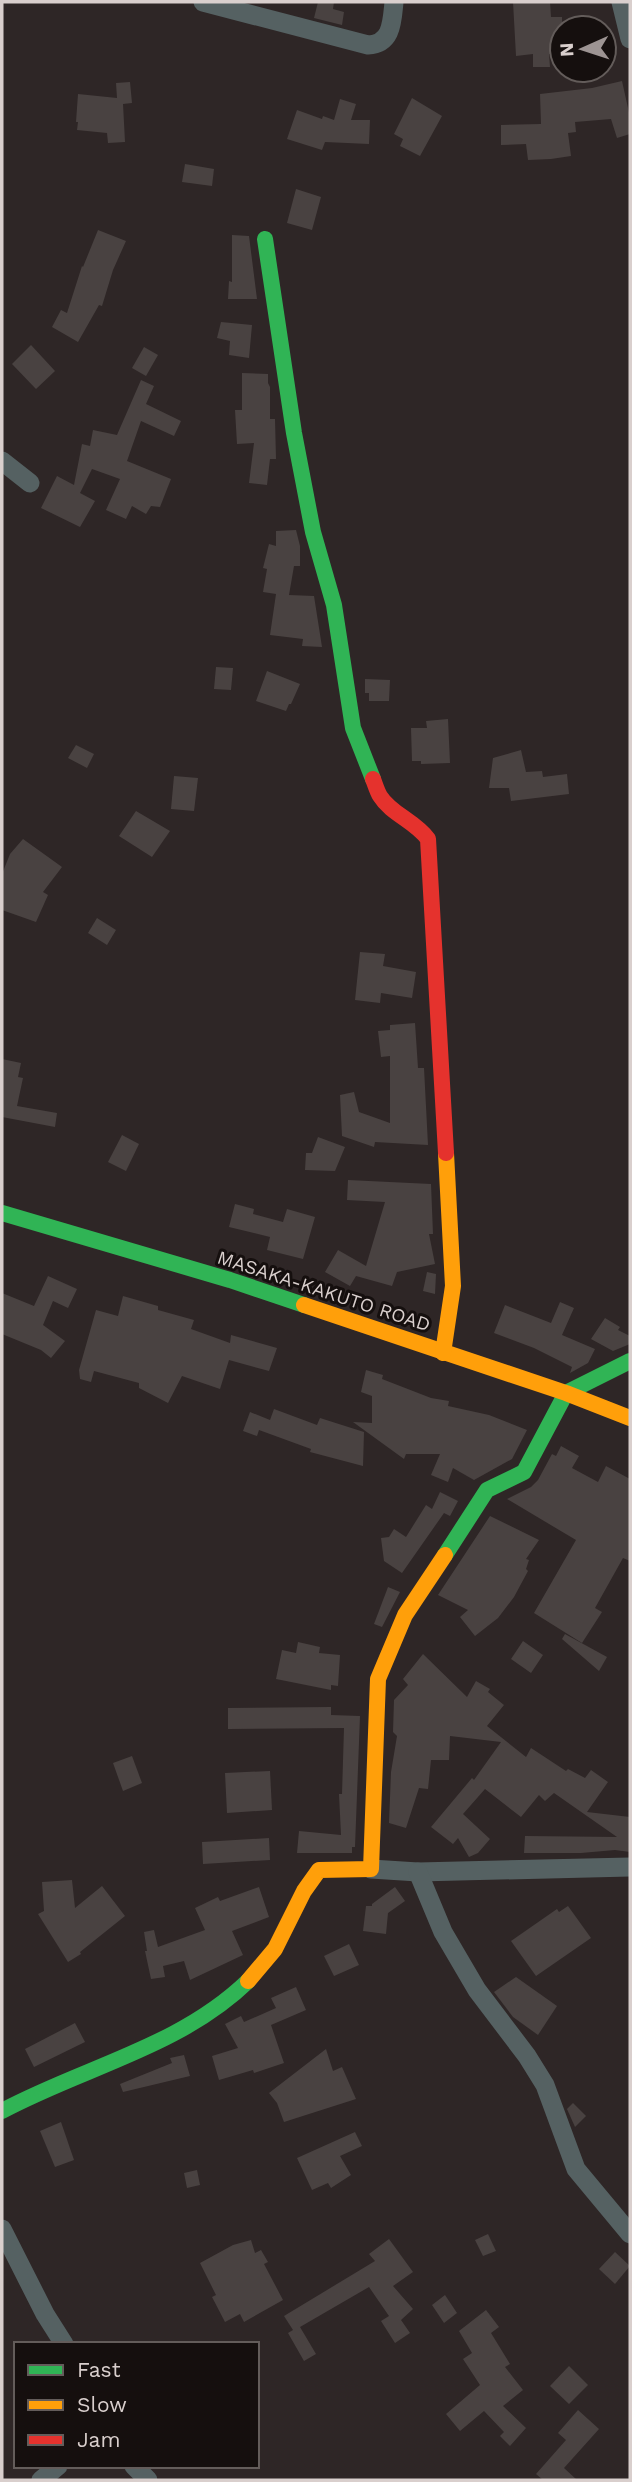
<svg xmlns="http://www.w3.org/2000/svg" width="632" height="2482" font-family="'Work Sans',sans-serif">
<rect width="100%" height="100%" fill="#2e2626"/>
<g fill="#494241">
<polygon points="318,2 334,2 333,9 344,12 342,25 314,18"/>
<polygon points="513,2 550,2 551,17 562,17 562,54 549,54 550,67 533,67 533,54 516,56"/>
<polygon points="622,81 630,117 630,134 617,138 611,119 575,122 576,132 568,133 571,156 551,159 528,160 526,144 501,145 501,125 541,124 540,94 592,88"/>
<polygon points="130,82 132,103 123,104 125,142 108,143 107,133 77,130 78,122 76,122 78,94 117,98 116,83"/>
<polygon points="412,98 442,116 420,156 400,146 403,139 394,134"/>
<polygon points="340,99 356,104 351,120 370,120 369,144 325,142 322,150 287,139 297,110 322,119 323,116 334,120"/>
<polygon points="185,164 214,169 212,186 182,182"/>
<polygon points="296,189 321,197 312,230 287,223"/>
<polygon points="98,230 126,241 113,270 102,306 99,305 78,342 52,327 61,310 67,313 82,266 83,267"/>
<polygon points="232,235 249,236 257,299 228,299 229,281 232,282"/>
<polygon points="221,322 252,325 249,358 229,355 230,341 217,338"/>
<polygon points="31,345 55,371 36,389 12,364"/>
<polygon points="144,347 158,355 146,376 132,368"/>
<polygon points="242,373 268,374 268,383 270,387 270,419 275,419 276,459 270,459 267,485 249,483 254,443 237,444 235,410 242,410"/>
<polygon points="141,380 154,386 146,404 181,421 174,436 141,421 127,461 171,479 160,507 151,506 146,514 132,506 126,519 106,510 120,479 92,469 80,493 95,501 80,527 41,508 57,476 74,485 82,444 90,446 93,430 117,435"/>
<polygon points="296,530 300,546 300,566 294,566 289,595 314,596 322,647 302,646 303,639 270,635 276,594 263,592 267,569 263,568 269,544 276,546 276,531"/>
<polygon points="216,667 233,668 231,690 214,689"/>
<polygon points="267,671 300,684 291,704 289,704 286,711 256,701"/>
<polygon points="365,679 390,680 389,701 369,701 369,693 365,693"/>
<polygon points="448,719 450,763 421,764 421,761 412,761 411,728 427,728 426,721"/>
<polygon points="76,745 94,754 87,768 68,758"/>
<polygon points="521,750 526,772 542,771 543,777 567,774 569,794 511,801 509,788 489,788 493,758"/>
<polygon points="174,776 198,778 194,811 171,809"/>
<polygon points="136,811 170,831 152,857 119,836"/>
<polygon points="23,839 62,867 43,892 48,895 36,922 2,910 2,874 10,854"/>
<polygon points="97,918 116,930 107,945 88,933"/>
<polygon points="360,952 385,954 383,966 416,972 412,998 381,993 380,1003 355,1000"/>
<polygon points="415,1023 418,1068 424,1068 428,1145 375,1142 374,1147 342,1136 340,1095 354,1092 359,1112 390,1123 390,1056 381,1057 378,1031 390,1030 390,1025"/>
<polygon points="2,1059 21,1063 18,1077 23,1078 17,1106 57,1113 55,1127 2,1117"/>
<polygon points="122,1135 139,1144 126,1171 108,1162"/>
<polygon points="318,1137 345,1147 335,1171 305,1170 306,1153 312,1153"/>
<polygon points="348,1180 431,1184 433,1234 429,1234 435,1264 397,1272 392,1286 356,1276 350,1286 325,1272 338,1250 366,1266 385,1202 347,1200"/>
<polygon points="235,1204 254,1209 253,1214 283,1222 287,1209 315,1217 303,1259 267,1250 270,1237 229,1227"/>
<polygon points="427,1272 436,1274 435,1294 423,1291"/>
<polygon points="48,1276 77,1289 68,1308 53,1301 43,1325 65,1341 51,1358 41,1350 2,1334 2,1293 34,1306"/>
<polygon points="123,1296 158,1306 158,1310 194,1320 191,1329 230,1343 231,1335 277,1348 269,1371 229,1360 220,1389 182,1376 168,1403 139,1388 139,1383 94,1371 91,1382 80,1379 79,1370 96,1310 118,1316"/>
<polygon points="560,1302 574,1308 562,1335 595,1349 588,1363 570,1373 572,1367 534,1348 494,1333 505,1305 551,1323"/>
<polygon points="605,1318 620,1327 618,1330 630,1336 630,1344 613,1351 591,1339"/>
<polygon points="366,1370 383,1375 382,1379 431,1398 449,1401 448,1406 489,1415 527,1430 512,1459 474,1480 453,1468 448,1482 431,1475 440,1454 406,1454 404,1459 353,1422 372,1423 372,1396 361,1392"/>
<polygon points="274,1409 317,1425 320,1418 364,1432 363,1466 310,1452 311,1449 259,1430 257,1436 243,1431 250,1412 270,1420"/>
<polygon points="561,1446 579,1456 572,1468 598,1482 606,1466 630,1479 630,1561 623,1558 595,1608 602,1612 582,1643 534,1613 576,1540 507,1499 531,1487 538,1480 552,1454 556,1456"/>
<polygon points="440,1492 458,1501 450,1516 444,1513 402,1573 384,1561 381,1538 389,1537 394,1529 406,1537 426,1505 432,1509"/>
<polygon points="490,1516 539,1540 526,1559 529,1560 526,1569 528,1571 514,1597 498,1618 475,1636 460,1617 468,1610 438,1595"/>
<polygon points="388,1587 400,1592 382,1627 374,1624"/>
<polygon points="565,1634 607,1657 599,1671 562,1639"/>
<polygon points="523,1641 543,1655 531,1673 511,1659"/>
<polygon points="298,1642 320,1647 319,1653 340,1655 338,1686 331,1685 331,1690 276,1679 282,1650 296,1653"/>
<polygon points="423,1654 467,1697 476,1681 490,1689 488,1692 504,1705 487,1726 526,1757 531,1748 566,1771 568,1769 585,1778 591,1770 608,1782 587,1812 630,1817 630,1852 615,1850 581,1853 524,1853 525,1836 617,1837 554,1793 545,1801 539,1795 521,1817 485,1789 463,1814 490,1839 478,1853 469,1857 458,1838 453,1844 431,1827 472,1778 474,1780 501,1742 450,1736 449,1760 431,1760 428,1789 419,1788 406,1828 389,1823 391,1772 397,1736 393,1732 394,1700 408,1685 403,1679"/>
<polygon points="331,1707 331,1715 360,1716 355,1847 352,1847 352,1853 297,1853 299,1831 341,1835 339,1794 342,1794 344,1728 228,1729 228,1708"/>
<polygon points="132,1756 142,1783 123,1791 113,1763"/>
<polygon points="270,1771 272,1810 227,1813 225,1773"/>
<polygon points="269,1838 270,1860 203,1864 202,1842"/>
<polygon points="72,1880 75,1908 102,1886 125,1916 80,1952 81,1954 68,1962 38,1914 44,1911 42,1882"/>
<polygon points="259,1887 269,1917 232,1931 243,1955 190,1980 184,1961 163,1966 165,1977 151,1979 145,1951 147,1951 144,1932 154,1930 158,1947 205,1930 195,1908 218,1897 220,1901"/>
<polygon points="395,1887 405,1901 388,1913 386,1934 363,1931 366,1906 372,1906 372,1904"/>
<polygon points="568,1906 591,1938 536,1976 511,1941 557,1909 559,1912"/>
<polygon points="349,1944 359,1965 334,1976 324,1956"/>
<polygon points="516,1977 557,2006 538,2035 513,2017 494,1992"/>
<polygon points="296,1987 306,2010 271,2025 284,2063 254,2073 253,2070 219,2080 212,2056 238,2048 225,2024 241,2016 244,2022 276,2008 271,1998"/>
<polygon points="75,2023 85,2042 34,2067 25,2049"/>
<polygon points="326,2049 333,2071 342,2067 356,2099 284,2122 277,2103 269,2093"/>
<polygon points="184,2055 190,2076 123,2092 120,2084 172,2063 170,2058"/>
<polygon points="573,2103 586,2116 575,2127 567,2109"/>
<polygon points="61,2122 74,2160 55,2167 40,2131"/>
<polygon points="355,2132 362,2146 340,2156 351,2175 331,2188 328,2183 312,2190 297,2158"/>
<polygon points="197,2170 200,2185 187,2188 184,2173"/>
<polygon points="488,2234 496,2251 483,2256 475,2240"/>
<polygon points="389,2239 413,2272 393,2286 413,2309 401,2320 410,2333 395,2343 381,2321 389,2316 369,2287 300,2327 316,2354 304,2361 288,2333 293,2330 284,2316 375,2261 369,2254"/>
<polygon points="251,2240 255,2253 261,2250 268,2262 264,2264 283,2300 244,2322 240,2314 225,2322 212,2297 216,2295 200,2263 233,2245"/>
<polygon points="615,2252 630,2266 615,2284 599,2269"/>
<polygon points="445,2295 457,2313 444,2323 432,2305"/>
<polygon points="486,2310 499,2327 491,2333 510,2364 505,2367 523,2390 503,2406 526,2428 510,2446 500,2436 504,2432 484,2411 460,2431 446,2414 480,2385 463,2359 472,2353 459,2331"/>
<polygon points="569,2366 588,2385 569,2404 550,2386"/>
<polygon points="578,2410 599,2429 564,2468 577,2480 543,2480 536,2474 566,2440 558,2433"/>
</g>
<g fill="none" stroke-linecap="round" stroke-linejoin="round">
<g stroke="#556162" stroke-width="19">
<path d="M203,2L368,45C392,44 392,22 394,2"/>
<polyline points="621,2 630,39"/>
<polyline points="2,461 30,483"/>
<polyline points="371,1869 418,1872 630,1867"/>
<polyline points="418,1872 443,1932 477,1990 527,2056 545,2085 576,2169 630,2234"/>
<polyline points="2,2229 45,2314 64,2344"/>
<polyline points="134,2466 148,2480"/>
<polyline points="41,2480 58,2466"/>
</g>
<g stroke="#30b455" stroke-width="16">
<polyline points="265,239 294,433 313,532 334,605 353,728 373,779"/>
<polyline points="2,1213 230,1280 304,1305"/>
<polyline points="445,1555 487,1490 524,1472 566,1393 630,1361"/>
<path d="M2,2111C84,2067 180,2047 248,1981"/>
</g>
<g stroke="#ff9f0a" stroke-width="16">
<polyline points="304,1305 566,1393 630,1418"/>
<polyline points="443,1353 453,1286 446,1153"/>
<polyline points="248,1981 275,1949 304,1891 319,1870 371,1869 378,1679 405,1615 445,1555"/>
</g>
<path stroke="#e5322d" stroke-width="16" d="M373,779C375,784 377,791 380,796C391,814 415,821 428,839L446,1153"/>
</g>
<g text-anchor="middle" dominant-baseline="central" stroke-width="6" stroke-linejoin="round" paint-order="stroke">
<g font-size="19" fill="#d9cfcd" stroke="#150f0e">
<text transform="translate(324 1291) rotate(18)">MASAKA-KAKUTO ROAD</text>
</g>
</g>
<rect width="632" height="2482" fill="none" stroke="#d9cfcd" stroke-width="7"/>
<rect x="14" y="2342" width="245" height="126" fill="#150f0e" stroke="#635c5a" stroke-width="2"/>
<rect x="28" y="2365" width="35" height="10" fill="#30b455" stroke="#635c5a" stroke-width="2"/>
<text x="77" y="2377" font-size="21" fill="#d9cfcd">Fast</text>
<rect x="28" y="2400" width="35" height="10" fill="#ff9f0a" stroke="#635c5a" stroke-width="2"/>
<text x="77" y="2412" font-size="21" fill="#d9cfcd">Slow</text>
<rect x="28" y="2435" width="35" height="10" fill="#e5322d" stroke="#635c5a" stroke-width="2"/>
<text x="77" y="2447" font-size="21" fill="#d9cfcd">Jam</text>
<g transform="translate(583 49) rotate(267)"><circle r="33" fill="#150f0e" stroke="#635c5a" stroke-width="2"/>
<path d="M0-5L12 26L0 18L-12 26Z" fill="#9d9493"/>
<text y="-10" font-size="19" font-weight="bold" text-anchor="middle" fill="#d9cfcd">N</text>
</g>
</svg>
